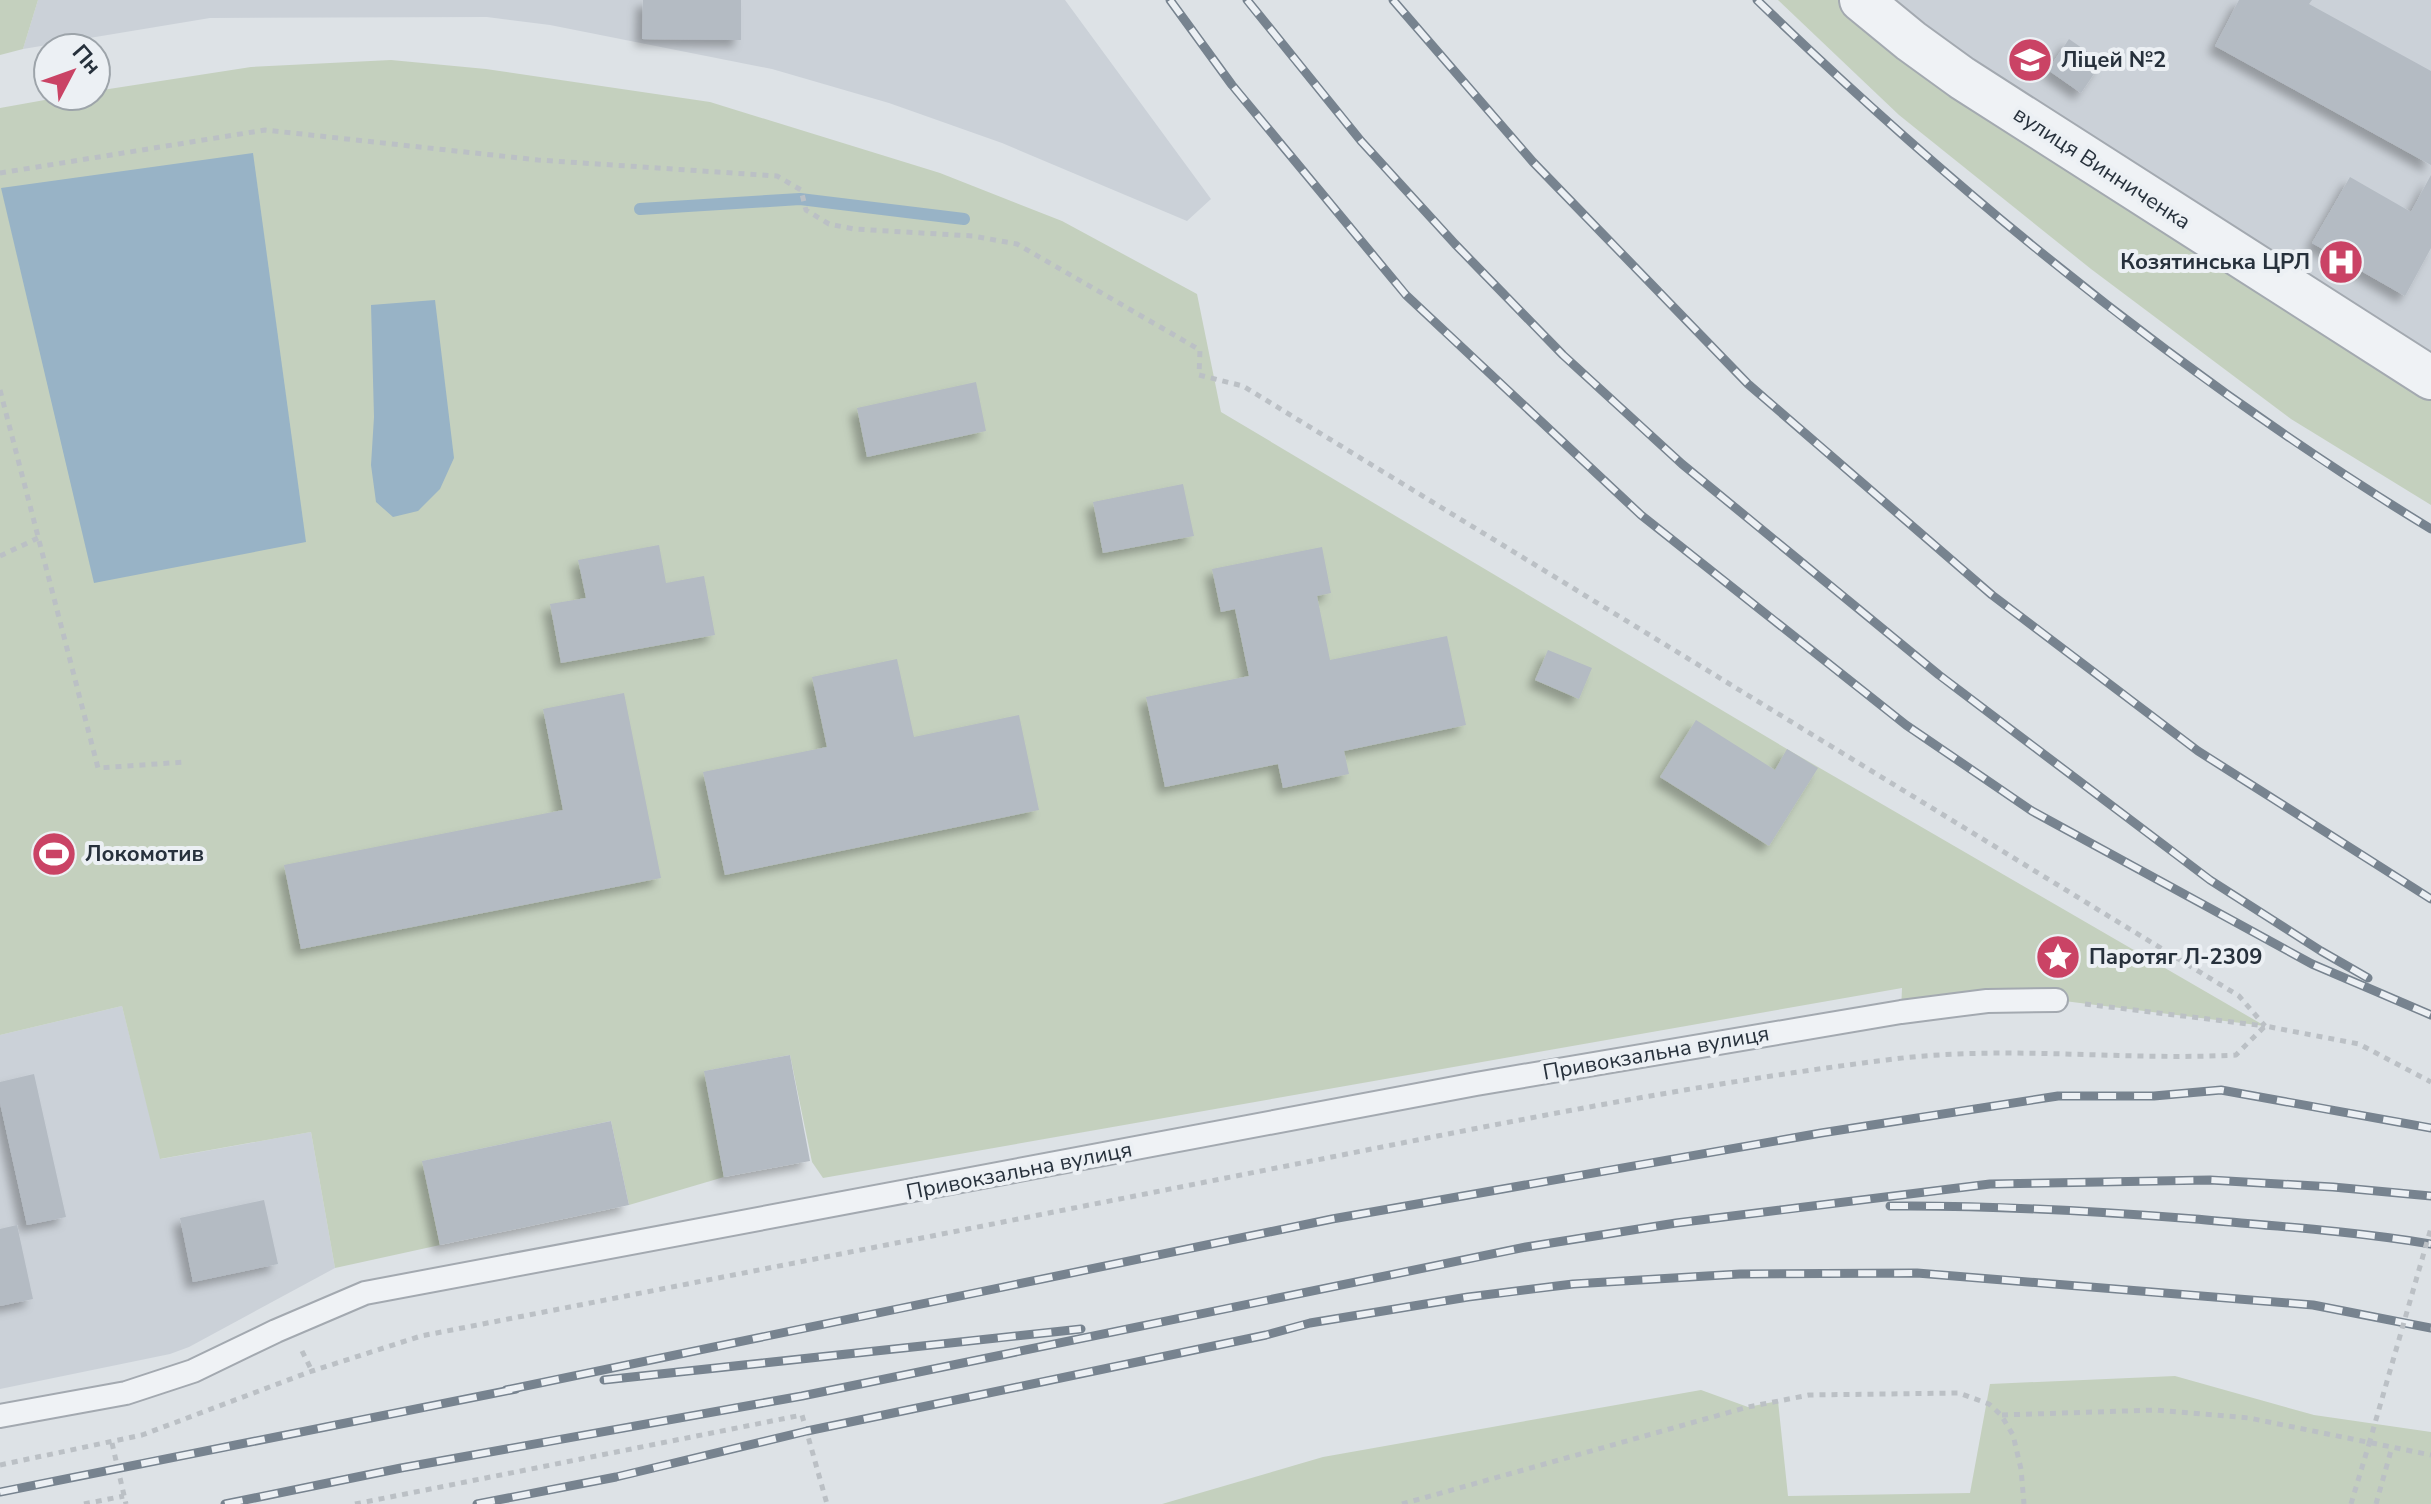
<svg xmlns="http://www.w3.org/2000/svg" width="2431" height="1504" font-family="'Nunito Sans',sans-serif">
<defs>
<filter id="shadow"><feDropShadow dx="-7" dy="7" stdDeviation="4" flood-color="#0004"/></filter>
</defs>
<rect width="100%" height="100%" fill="#dde2e6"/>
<g fill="#cbd1d8">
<polygon points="38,0 1065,0 1211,199 1187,221 1002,143 889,103 772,69 550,25 487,17 210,18 23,49"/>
<polygon points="1861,0 2431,0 2431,376"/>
<polygon points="122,1006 161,1159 311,1132 335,1268 189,1347 170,1354 0,1389 0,1035"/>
</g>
<g fill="#c4d0be">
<polygon points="0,0 38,0 23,49 0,55"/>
<polygon points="1778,0 1861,0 2431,376 2431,505 2291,419 2091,269 1899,115"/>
<polygon points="391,60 486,69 710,102 940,173 1062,221 1197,294 1221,412 1787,749 2265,1026 2056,1000 1901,1012 1902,988 823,1178 812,1162 790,1055 705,1071 724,1177 629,1205 611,1121 423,1161 440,1245 335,1268 311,1132 160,1159 122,1006 0,1035 0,108 67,96 96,96 96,91 251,67"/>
<polygon points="2175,1376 2314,1415 2431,1432 2431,1504 1162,1504 1323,1457 1701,1390 1748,1407 1778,1401 1788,1496 1970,1493 1990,1384"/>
</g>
<g fill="#98b3c6">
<polygon points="253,153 306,542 94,583 1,188"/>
<polygon points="435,300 454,458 440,489 418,511 393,517 376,502 371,465 374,417 371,305"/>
</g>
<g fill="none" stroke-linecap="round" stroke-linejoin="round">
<polyline stroke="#98b3c6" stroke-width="12" points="640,209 800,199 964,219"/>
</g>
<g fill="#b4bbc3" filter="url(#shadow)">
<polygon points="643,0 741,0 741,40 642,39"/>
<polygon points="2239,0 2312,0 2309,4 2431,71 2431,165 2215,46"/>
<polygon points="2069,39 2102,62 2081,93 2048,70"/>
<polygon points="2431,175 2431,248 2405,296 2312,243 2350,177 2411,212"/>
<polygon points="976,382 986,431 867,457 857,408"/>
<polygon points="1183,484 1194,536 1103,553 1093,502"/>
<polygon points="659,545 666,583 704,576 715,635 561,663 550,604 586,598 578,560"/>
<polygon points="1322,547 1331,593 1317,596 1330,660 1447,636 1466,725 1344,751 1349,774 1283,788 1278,764 1165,787 1146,697 1249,676 1235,609 1221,612 1212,569"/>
<polygon points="1548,650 1592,668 1579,699 1535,680"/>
<polygon points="897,659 914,737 1019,715 1039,810 725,875 703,772 827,747 812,677"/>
<polygon points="624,693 661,878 301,949 284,865 563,810 543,709"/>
<polygon points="1696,720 1775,770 1787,749 1818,768 1769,846 1660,777"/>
<polygon points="790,1055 810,1161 724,1177 704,1071"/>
<polygon points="34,1074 66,1217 27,1225 0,1103 0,1082"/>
<polygon points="611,1121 629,1205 440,1245 422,1161"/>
<polygon points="264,1200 278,1264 193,1282 180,1218"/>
<polygon points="17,1225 33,1299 0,1306 0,1229"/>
</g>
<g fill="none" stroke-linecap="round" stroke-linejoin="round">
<g stroke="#a3a9b0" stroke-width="26">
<polyline id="service" points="0,1416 126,1393 193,1371 276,1331 365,1293 1476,1084 1901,1012 1987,1001 2056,1000"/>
</g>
<g stroke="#a3a9b0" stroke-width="46">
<polyline id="minor" points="1861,0 1911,41 1962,78 2431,378"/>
</g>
<g stroke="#bbc0c5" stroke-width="5" stroke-dasharray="6 6" stroke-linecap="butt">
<polyline points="0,173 265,130 538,160 777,176 801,190 806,210 829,224 854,229 973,236 1017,244 1200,350 1199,375 1243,386 2239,996 2265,1026"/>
<polyline points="0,390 98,768 185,762"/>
<polyline points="0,556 38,538"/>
<polyline points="2085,1004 2265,1026"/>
<polyline points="302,1351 312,1371"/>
<polyline points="2002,1415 2156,1410 2249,1418 2431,1455"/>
<polyline points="112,1443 126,1504"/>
<path d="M0,1465L142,1435L312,1371L421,1336C703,1281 984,1226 1266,1170C1474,1129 1683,1085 1894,1059C2008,1045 2122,1061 2236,1055L2265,1026L2359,1044L2431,1082"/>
<polyline points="84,1504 124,1496"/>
<polyline points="355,1504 802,1415 827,1504"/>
<polyline points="1402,1504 1748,1407 1809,1395 1959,1393 1989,1404 2001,1415 2013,1435 2021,1469 2024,1504"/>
<polyline points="2351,1504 2369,1444"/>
<polyline points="2376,1504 2392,1447"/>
</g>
<use href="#service" stroke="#eff2f5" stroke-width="22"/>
<use href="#minor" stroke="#eff2f5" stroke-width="42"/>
<g stroke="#77838f" stroke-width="9">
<g id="rail">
<polyline points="1170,0 1232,85 1406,295 1641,515 1906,725 2032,811 2312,964 2431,1015"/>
<polyline points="1247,0 1361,141 1455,244 1563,355 1682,464 1939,675 2210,880 2321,951 2368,978"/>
<polyline points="1393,0 1533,162 1748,384 1992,595 2198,751 2431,899"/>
<path d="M1757,0C1963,199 2186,380 2431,529"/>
<path d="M1890,1206C1992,1205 2093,1211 2195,1219C2274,1226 2352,1231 2431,1244"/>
<polyline points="604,1380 1081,1329"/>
<polyline points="506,1390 1332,1219 1821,1133 2058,1096 2154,1096 2221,1090 2431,1128"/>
<polyline points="0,1492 516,1389"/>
<polyline points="225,1504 401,1468 802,1396 1526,1247 1676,1223 1990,1184 2210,1180 2333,1187 2431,1196"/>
<polyline points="477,1504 616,1477 807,1431 1266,1335 1310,1323 1468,1297 1573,1284 1740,1274 1917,1273 2313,1305 2431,1328"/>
</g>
</g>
<use href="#rail" stroke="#ecf0f4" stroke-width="6" stroke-dasharray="18" stroke-linecap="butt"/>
<polyline stroke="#bbc0c5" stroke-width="5" stroke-dasharray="6 6" stroke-linecap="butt" points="2369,1444 2431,1228"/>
</g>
<defs>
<g id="school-disc" transform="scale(2.3)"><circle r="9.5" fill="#ca4365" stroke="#ecf0f4"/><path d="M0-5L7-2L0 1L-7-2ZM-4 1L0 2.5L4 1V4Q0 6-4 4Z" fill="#fff"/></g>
<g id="hospital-disc" transform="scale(2.3)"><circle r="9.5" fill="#ca4365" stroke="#ecf0f4"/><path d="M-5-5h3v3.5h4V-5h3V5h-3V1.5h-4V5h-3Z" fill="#fff"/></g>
<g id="stadium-disc" transform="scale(2.3)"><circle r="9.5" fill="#ca4365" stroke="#ecf0f4"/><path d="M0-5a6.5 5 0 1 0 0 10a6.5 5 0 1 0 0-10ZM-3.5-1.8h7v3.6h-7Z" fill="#fff"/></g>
<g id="sight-disc" transform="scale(2.3)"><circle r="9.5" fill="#ca4365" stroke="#ecf0f4"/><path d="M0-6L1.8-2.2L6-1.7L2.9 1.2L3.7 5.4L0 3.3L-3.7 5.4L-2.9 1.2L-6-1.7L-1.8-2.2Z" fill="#fff"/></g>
</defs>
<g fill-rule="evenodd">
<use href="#school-disc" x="2030" y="60"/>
<use href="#hospital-disc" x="2341" y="262"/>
<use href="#stadium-disc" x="54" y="854"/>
<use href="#sight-disc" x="2058" y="957"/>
</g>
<g text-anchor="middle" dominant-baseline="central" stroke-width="8" stroke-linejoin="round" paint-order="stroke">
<g font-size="22" font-weight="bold" fill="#27313c" stroke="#ecf0f4" text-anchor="start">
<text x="2061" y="60">Ліцей №2</text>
<text x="2310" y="262" text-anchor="end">Козятинська ЦРЛ</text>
<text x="85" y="854">Локомотив</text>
<text x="2089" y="957">Паротяг Л-2309</text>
</g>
<g font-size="22" fill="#27313c" stroke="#ecf0f4">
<text transform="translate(2102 168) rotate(33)">вулиця Винниченка</text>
<text transform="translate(1656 1053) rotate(-10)">Привокзальна вулиця</text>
<text transform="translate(1019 1171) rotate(-11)">Привокзальна вулиця</text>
</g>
</g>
<g transform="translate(72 72) rotate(49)"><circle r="38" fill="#ecf0f4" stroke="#9da4aa" stroke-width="2"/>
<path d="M0-6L14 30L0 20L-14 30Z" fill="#ca4365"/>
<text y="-12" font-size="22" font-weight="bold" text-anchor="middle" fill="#27313c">Пн</text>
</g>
</svg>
